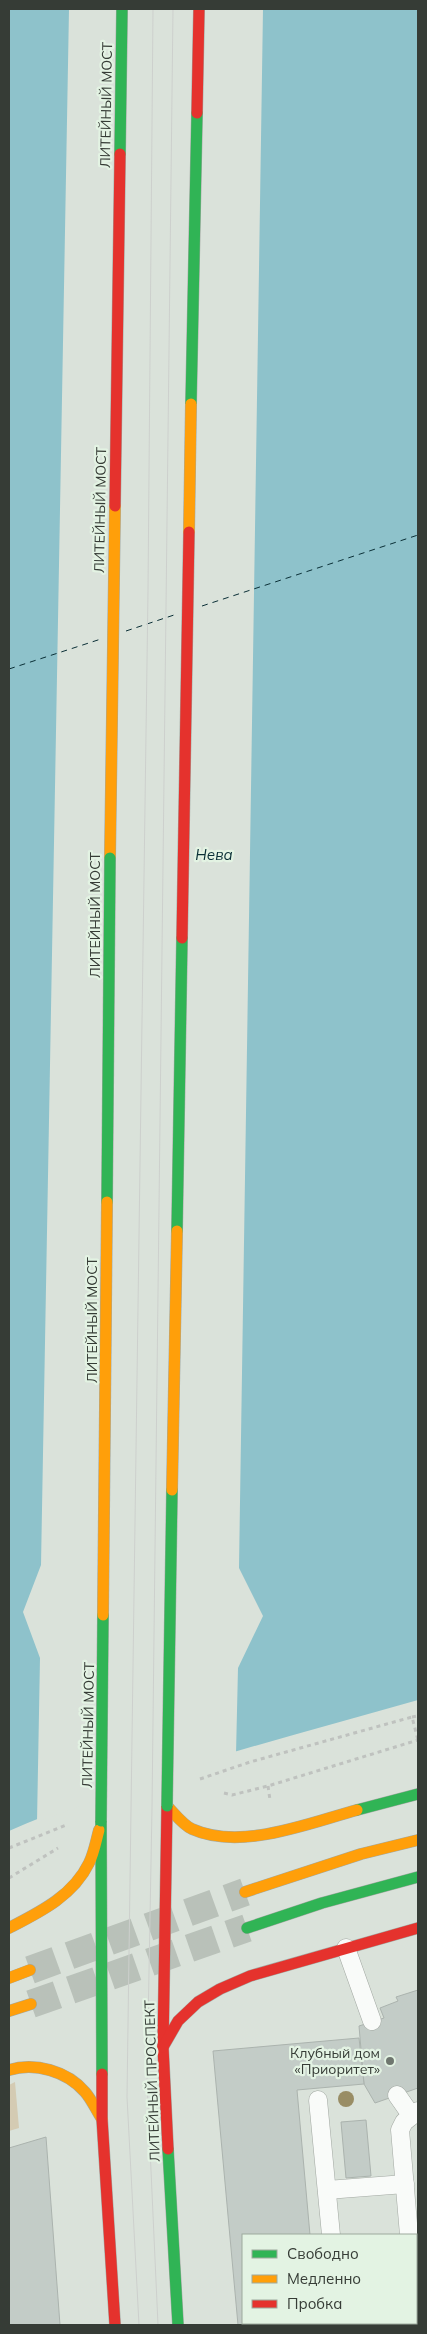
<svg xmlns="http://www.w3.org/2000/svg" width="427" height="2334" font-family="Mulish,sans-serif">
<rect width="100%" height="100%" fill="#dae2da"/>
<polygon fill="#d4cbb3" points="15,2082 19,2128 9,2131 9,2085"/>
<path fill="#8ec2cb" d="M9,9H418V1700C281,1739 140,1774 9,1831Z"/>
<polygon fill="#dae2da" points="69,9 263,9 239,1568 263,1616 238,1668 236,1754 136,1786 37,1822 40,1658 23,1612 41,1565"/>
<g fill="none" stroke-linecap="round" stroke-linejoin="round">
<g stroke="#0a2f36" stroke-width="1" stroke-dasharray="6 5" stroke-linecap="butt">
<polyline points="202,606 418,535"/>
<polyline points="126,631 174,615"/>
<polyline points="9,669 101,639"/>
</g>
</g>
<g fill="#c3ccc7" stroke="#abb3ae">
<polygon points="418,1990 418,2088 375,2103 364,2084 359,2026 384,2018 380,2008 398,2001 396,1997"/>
<polygon points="359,2038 364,2084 297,2090 310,2235 243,2235 243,2323 385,2323 385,2325 238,2325 213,2051"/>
<polygon points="366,2120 371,2176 346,2178 341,2122"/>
<polygon points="46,2137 60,2325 9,2325 9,2148"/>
</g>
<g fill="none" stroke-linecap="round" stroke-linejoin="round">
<g stroke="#b9c1b9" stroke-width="28" stroke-dasharray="28 14" stroke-linecap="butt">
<polyline points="30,1970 245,1892"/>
<polyline points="31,2004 247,1928"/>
</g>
<g stroke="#a2a8a2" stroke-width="19">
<g id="lane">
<polyline points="346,1948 372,2021"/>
<polyline points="397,2095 411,2115"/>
<polyline points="318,2100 331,2235"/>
<polyline points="327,2190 405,2184"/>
<polyline points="409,2235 400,2130 404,2122 418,2111"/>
<polyline points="416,2312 417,2325"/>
</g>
</g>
<g stroke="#a2a8a2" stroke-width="12">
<g id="fast">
<polyline points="120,154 122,9"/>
<polyline points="191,404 197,113"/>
<polyline points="357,1810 418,1794"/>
<polyline points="101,1821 102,2074"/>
<polyline points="247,1928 322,1903 418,1877"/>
<polyline points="168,2149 178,2325"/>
</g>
</g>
<g stroke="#a2a8a2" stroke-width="12">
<g id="slow">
<polyline points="110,858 115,506"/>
<path d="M167,1806C174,1813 183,1825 192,1829C241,1851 309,1823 357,1810"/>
<polyline points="245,1892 361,1854 418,1840"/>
<path d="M9,1928C40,1912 73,1896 89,1863C94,1853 96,1841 99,1830"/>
<polyline points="9,1978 30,1970"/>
<polyline points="9,2011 31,2004"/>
<path d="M9,2070C35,2062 67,2071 85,2092C92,2100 96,2110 102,2119"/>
</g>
</g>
<g stroke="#a2a8a2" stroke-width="12">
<g id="jam">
<polyline points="197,113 199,9"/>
<polyline points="115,506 120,154"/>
<polyline points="167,1806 163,2047 168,2149"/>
<polyline points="163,2047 178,2021 198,2002 220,1989 250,1976 418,1928"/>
<polyline points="102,2074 102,2119 115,2325"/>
</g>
</g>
<g stroke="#bfc2bf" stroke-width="3" stroke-dasharray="4 4" stroke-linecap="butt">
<polyline points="412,1717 418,1716"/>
<polyline points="200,1779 250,1762 412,1717 418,1740"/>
<polyline points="268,1786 270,1800"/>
<polyline points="224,1793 232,1795 268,1786 418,1740"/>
<polyline points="9,1848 66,1825"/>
<polyline points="9,1878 58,1848"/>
</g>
<use href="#lane" stroke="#f9fbf9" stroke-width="18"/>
<use href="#fast" stroke="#30b455" stroke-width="11"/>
<use href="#slow" stroke="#ff9f0a" stroke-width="11"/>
<use href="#jam" stroke="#e5322d" stroke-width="11"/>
<g stroke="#cdd0cd" stroke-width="1">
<polyline points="139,2325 127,2097 148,591 153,9"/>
<polyline points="158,2325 147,2082 152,1808 173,9"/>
</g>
<g stroke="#a2a8a2" stroke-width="12" stroke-linecap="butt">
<g id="fast-bridge">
<polyline points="107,1202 110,858"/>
<polyline points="177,1231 182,938"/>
<polyline points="167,1806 172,1490"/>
<polyline points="101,1821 103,1615"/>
</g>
</g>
<g stroke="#a2a8a2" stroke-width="12" stroke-linecap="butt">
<g id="slow-bridge">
<polyline points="189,532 191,404"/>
<polyline points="172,1490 177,1231"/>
<polyline points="103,1615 107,1202"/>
</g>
</g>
<g stroke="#a2a8a2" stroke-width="12" stroke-linecap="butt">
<polyline id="jam-bridge" points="182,938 189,532"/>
</g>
<use href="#fast-bridge" stroke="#30b455" stroke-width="11"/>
<use href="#slow-bridge" stroke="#ff9f0a" stroke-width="11"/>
<use href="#jam-bridge" stroke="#e5322d" stroke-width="11"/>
</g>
<circle fill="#998d65" cx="346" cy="2099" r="8"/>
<circle fill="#6f766f" stroke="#e3f3e3" stroke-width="2" cx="390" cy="2061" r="5"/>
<g text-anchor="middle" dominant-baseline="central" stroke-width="4.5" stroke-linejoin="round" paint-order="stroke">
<g font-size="14" fill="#363c36" stroke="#e3f3e3">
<text transform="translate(106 105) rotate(-89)">ЛИТЕЙНЫЙ МОСТ</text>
<text transform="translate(100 510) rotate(-89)">ЛИТЕЙНЫЙ МОСТ</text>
<text transform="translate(95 915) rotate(-90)">ЛИТЕЙНЫЙ МОСТ</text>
<text transform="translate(92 1320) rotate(-90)">ЛИТЕЙНЫЙ МОСТ</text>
<text transform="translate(88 1725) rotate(-89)">ЛИТЕЙНЫЙ МОСТ</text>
<text transform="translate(152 2081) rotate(-92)">ЛИТЕЙНЫЙ ПРОСПЕКТ</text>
</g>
<g font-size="14" fill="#363c36" stroke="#e3f3e3" text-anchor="end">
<text x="380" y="2053">Клубный дом<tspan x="380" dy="16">«Приоритет»</tspan></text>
</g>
<g font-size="15" font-style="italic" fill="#0a2f36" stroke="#e3f3e3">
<text x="214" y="854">Нева</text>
</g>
</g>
<rect width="427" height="2334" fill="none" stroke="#363c36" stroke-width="20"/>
<rect x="242" y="2234" width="175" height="90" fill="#e3f3e3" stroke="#9eaa9e"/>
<rect x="252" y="2250" width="25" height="8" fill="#30b455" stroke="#9eaa9e"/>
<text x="287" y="2259" font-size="15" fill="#363c36">Свободно</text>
<rect x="252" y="2275" width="25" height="8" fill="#ff9f0a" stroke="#9eaa9e"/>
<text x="287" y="2284" font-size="15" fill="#363c36">Медленно</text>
<rect x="252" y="2300" width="25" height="8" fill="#e5322d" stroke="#9eaa9e"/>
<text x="287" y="2309" font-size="15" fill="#363c36">Пробка</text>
</svg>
